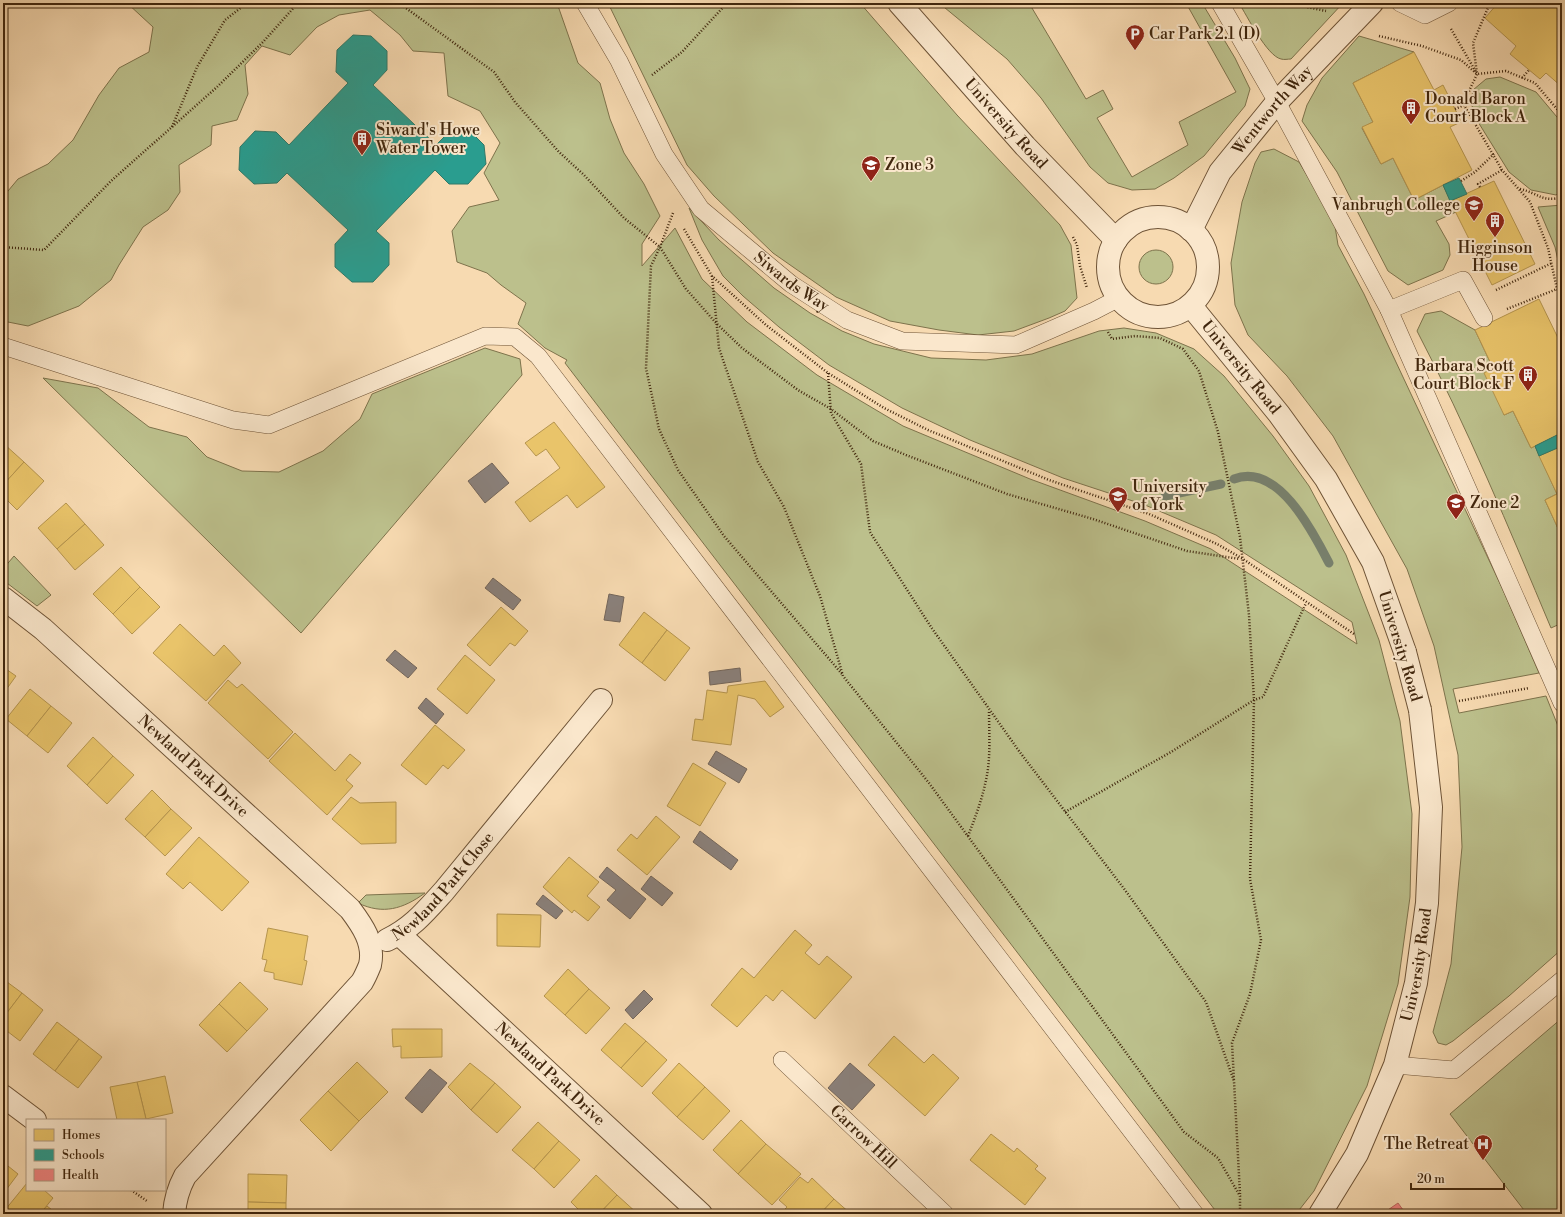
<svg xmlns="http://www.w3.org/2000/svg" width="1565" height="1217" font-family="'Libre Bodoni',serif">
<rect width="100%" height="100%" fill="#f7dab1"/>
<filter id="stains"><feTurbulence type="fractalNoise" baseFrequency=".005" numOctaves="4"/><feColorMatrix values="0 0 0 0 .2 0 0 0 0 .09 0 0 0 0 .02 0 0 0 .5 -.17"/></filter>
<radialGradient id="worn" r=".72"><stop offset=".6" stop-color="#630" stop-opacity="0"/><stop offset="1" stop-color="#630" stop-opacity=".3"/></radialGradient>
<g fill="#bcc08c" stroke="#7e734c">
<polygon points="127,3 557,3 578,63 600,83 610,119 624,153 644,184 660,216 642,244 642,266 675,228 702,279 747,322 817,375 903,426 1030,479 1145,521 1211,549 1357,644 1352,622 1216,535 1145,505 1063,478 970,440 902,408 829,365 779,327 743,296 723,276 702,240 689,208 719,240 774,288 810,313 842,331 874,344 931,358 986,360 1032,354 1099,331 1124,328 1156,333 1194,349 1224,376 1273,436 1309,486 1346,555 1379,640 1400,721 1412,814 1410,897 1398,984 1367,1086 1314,1191 1296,1214 1218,1214 565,363 567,360 545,348 518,324 526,303 501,285 487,273 457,262 452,231 469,207 499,200 484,173 500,143 480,111 448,96 444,53 413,51 400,35 370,10 339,15 317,27 290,55 262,46 245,65 248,94 237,120 212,126 211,145 179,165 180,192 168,210 143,227 119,265 111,280 79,306 28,326 3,321 3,197 18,179 48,164 73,140 99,95 119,68 149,52 153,27"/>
<polygon points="608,3 860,3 957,115 1060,225 1071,245 1077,298 1065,311 1049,318 1014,331 978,335 939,330 890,321 836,297 773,253 714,196 687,165"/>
<polygon points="939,3 1029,3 1086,99 1103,90 1113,109 1097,118 1132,177 1188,145 1179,122 1236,92 1186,3 1202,3 1235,58 1250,89 1245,106 1204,156 1174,178 1155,189 1132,190 1108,183 1090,167 1041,98 1007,59"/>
<path d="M1239,3H1343L1291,59C1288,59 1284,60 1281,59C1267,56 1247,16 1239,3Z"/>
<polygon points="1359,36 1414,52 1353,83 1373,122 1362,128 1381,164 1393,158 1414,200 1443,185 1456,212 1436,221 1449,244 1450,255 1443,270 1408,285 1388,271 1337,172 1302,121 1307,105 1322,78"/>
<polygon points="1500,77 1536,92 1562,123 1562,191 1556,195 1531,190 1509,172 1475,117 1471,102 1473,90 1486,79"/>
<polygon points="1274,149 1299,162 1334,220 1338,245 1364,294 1503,590 1539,673 1453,689 1459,713 1546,696 1562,736 1562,949 1509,996 1453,1041 1446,1045 1438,1043 1433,1032 1451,964 1462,847 1458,755 1434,646 1407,569 1333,436 1287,376 1248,335 1235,305 1231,263 1242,202 1255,163 1261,152"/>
<polygon points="1562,205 1562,279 1555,247 1538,207"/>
<circle cx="1156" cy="267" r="17"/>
<path d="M1441,311L1475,330L1493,368L1504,415L1513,411L1531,448L1535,446L1557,494L1545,500L1562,537V623L1551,628C1509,528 1467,427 1417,331L1425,314Z"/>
<polygon points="485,348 520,359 522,375 301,633 43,378 98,388 149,427 187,437 207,457 242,471 279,472 323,451 360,419 372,394"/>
<polygon points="14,556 51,595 37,606 3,580 3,569"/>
<path d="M425,893C403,909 383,915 358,903L366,895Z"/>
<polygon points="1562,1018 1562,1214 1527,1214 1450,1114"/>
</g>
<g fill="#e9c46a" stroke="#b6954e">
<polygon points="1498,3 1562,3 1562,87 1546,73 1540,79 1510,54 1516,46 1485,18"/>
<polygon points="1414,52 1434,90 1443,85 1455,109 1461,122 1450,127 1472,170 1414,200 1393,158 1381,164 1362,127 1373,122 1353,83"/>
<polygon points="1494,181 1535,264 1492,285 1450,201"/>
<polygon points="1539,299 1558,338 1562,336 1562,433 1531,448 1513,411 1504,415 1484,373 1493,368 1475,330"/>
<polygon points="554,422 605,487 577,508 567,495 530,522 515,502 560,468 546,449 536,456 525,443"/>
<polygon points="4,444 24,462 3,485 3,445"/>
<polygon points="1562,446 1562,537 1545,500 1557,494 1539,456"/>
<polygon points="24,462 44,481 17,510 3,496 3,485"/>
<polygon points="66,503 85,524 57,549 38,528"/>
<polygon points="85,524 104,545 75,570 57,549"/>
<polygon points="121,567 140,587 113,614 93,594"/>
<polygon points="140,587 160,607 132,634 113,614"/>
<polygon points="501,607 528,631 515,646 510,643 490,666 467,645"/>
<polygon points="644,612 667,630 642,663 619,645"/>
<polygon points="180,624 214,656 224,645 241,663 206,701 153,653"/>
<polygon points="667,630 690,648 665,681 642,663"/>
<polygon points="465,655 495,680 467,714 437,689"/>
<polygon points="3,667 16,676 3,694"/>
<polygon points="228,680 237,688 242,684 293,732 268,759 208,703"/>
<polygon points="765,681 784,707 770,717 755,699 738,695 731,745 692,740 695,719 703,720 707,690 727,693 728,686"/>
<polygon points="30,689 51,706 27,736 6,719"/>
<polygon points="51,706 72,723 48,753 27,736"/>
<polygon points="435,725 465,750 448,769 443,765 426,785 401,765"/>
<polygon points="295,733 335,771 350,754 361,763 346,780 353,786 327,815 269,761"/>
<polygon points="93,737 113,756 87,785 67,766"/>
<polygon points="113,756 134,775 107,804 87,785"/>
<polygon points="693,763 726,783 700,826 667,806"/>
<polygon points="152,790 171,809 145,837 125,819"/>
<polygon points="351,797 360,803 396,802 396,843 361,844 332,819"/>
<polygon points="171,809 192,828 165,856 145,837"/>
<polygon points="656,816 680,837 647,875 617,850 631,834 637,839"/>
<polygon points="199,837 249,882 222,911 190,882 183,889 166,874"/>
<polygon points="569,857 599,882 587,896 600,907 588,921 574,910 572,913 543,887"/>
<polygon points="497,914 541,915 540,947 497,946"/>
<polygon points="268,928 308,936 304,960 307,961 302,985 274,979 274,973 264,971 267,960 262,959"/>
<polygon points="795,930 812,945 805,953 819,965 827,956 852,977 815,1019 782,990 773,1001 766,995 737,1027 711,1005 742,968 754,978"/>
<polygon points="568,969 589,989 565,1015 544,996"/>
<polygon points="3,979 22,993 3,1018"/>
<polygon points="240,982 268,1009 247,1031 219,1004"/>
<polygon points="589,989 610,1008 586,1034 565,1015"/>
<polygon points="22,993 43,1010 20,1041 3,1028 3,1018"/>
<polygon points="219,1004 247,1031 227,1052 199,1025"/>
<polygon points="57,1022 79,1039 55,1071 33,1054"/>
<polygon points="625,1023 646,1041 621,1068 601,1050"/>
<polygon points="392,1029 442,1029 442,1057 401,1058 401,1046 393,1047"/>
<polygon points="894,1036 924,1063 933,1054 959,1078 925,1116 868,1065"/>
<polygon points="79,1039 102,1057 78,1088 55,1071"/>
<polygon points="646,1041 667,1060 642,1087 621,1068"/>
<polygon points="357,1062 388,1092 359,1121 328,1091"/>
<polygon points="470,1063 495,1083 471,1110 448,1087"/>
<polygon points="679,1063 705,1087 677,1117 652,1093"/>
<polygon points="165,1076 173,1113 146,1119 137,1082"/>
<polygon points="137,1082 146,1119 117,1120 110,1087"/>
<polygon points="495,1083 521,1107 497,1133 471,1110"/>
<polygon points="705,1087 730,1111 703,1140 677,1117"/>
<polygon points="328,1091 359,1121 331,1151 300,1120"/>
<polygon points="741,1120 766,1144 738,1174 713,1150"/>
<polygon points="538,1122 559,1141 534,1169 512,1150"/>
<polygon points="991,1134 1014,1152 1017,1148 1038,1166 1035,1169 1046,1178 1025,1205 970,1160"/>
<polygon points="559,1141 580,1160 554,1188 534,1169"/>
<polygon points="766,1144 801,1174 772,1205 738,1174"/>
<polygon points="3,1162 18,1174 3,1194"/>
<polygon points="248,1174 287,1175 286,1203 248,1202"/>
<polygon points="596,1175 617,1195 599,1214 583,1214 571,1202"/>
<polygon points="800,1177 808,1183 812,1178 834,1199 820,1214 788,1214 784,1210 787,1207 779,1200"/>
<polygon points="27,1183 27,1190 44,1190 53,1198 40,1214 11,1214 5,1210"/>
<polygon points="617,1195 638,1214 599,1214"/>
<polygon points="834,1199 851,1214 820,1214"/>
<polygon points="248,1202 286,1203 286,1214 248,1214"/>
<polygon points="47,1206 57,1214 40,1214"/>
</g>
<g fill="#2a9d8f" stroke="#317968">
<polygon points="353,35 371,36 387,51 387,70 373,85 436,145 449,132 470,131 484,145 486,164 468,184 449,184 435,170 376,231 389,243 389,265 373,282 352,282 335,267 335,244 348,230 287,173 277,183 254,184 239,170 240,147 255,131 276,132 289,145 348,83 336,72 337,50"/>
<polygon points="1459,178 1467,194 1450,201 1443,185"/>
<polygon points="1557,435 1562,446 1539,456 1535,446"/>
</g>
<polygon fill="#f28482" stroke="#bd685f" points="1398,1203 1406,1214 1382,1214"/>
<g fill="#8a817c" stroke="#74665b">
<polygon points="492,463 509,483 485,503 468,481"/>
<polygon points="493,578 521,600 513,610 485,588"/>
<polygon points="609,594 624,597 620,622 604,620"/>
<polygon points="395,650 417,668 408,678 386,660"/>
<polygon points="740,668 741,681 710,685 709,672"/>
<polygon points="426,698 444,714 436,724 418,708"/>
<polygon points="716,751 747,769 739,783 708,764"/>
<polygon points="700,831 738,860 731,870 693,842"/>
<polygon points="607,867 646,899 630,919 607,900 616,890 599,877"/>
<polygon points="651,876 673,893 662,906 641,889"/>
<polygon points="543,895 563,911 556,919 536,904"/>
<polygon points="644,990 653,999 633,1019 625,1010"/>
<polygon points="850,1063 875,1085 852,1110 828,1088"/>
<polygon points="430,1069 447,1083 422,1113 405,1098"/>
</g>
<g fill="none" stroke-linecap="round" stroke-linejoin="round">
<g stroke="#787f6b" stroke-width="9">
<path d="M1234,479C1278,462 1313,532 1329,563"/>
<polyline points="1165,496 1221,484"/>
</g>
<g stroke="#6e5336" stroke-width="18">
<g id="service">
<path id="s1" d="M585,3L619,61L664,154L701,209L791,284L847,320L902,341L1016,345L1094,311L1119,298"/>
<polyline points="1220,3 1277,102 1389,310 1562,703"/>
<polyline points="1400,3 1425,15 1449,3"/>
<polyline points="1389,310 1463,280 1484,318"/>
<polyline points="3,346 233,420 269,425 485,336 515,337 538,356 1195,1214"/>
<path id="s2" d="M782,1060L945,1214"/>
<polyline points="1395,1065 1454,1070 1562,980"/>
</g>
</g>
<g stroke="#6e5336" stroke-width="24">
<g id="minor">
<path id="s3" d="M1191,230L1220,172L1277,102L1372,3"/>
<path id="s4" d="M3,598L43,629L350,909C362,925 375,943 370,965C368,970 365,977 362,982L185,1176C178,1189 175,1199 174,1214"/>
<path id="s5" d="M399,934L701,1214"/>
<path id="s6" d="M387,940C412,928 425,912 444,891L601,700"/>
<polyline points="3,1096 35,1120"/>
</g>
</g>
<g stroke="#6e5336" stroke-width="24">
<g id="tertiary">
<path id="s7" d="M899,3L1025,146L1116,240"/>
<circle cx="1158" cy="267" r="50"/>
<path id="s8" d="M1191,306L1279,414L1326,479L1373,562L1405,652"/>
<path id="s9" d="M1320,1214L1357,1154L1395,1065L1416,983L1427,903L1431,807L1420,710"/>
</g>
</g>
<g stroke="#40260d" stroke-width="2.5" stroke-dasharray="1 2" stroke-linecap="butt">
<polyline points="399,3 494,72 515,102 559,152 584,175 624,218 660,247 686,289 716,323 742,348 798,390 831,409 873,441 906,455 1007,494 1093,519 1187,551 1240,559"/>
<polyline points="1287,3 1326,11"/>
<polyline points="1490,3 1473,43 1477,74 1464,102 1464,105 1502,170 1530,202 1548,248 1557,289 1562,301"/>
<polyline points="1451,29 1476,72"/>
<polyline points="1379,36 1422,46 1461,60 1477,74 1506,71 1535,83 1562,115"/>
<polyline points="652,75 682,52 727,3"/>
<polyline points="1522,78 1529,70"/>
<polyline points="1455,109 1464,105"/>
<polyline points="172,127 197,67 225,20 247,3"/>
<polyline points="1461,181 1475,172 1494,154"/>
<polyline points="1480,187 1478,184 1502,170"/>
<path d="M1520,189C1538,193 1543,203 1562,197"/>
<polyline points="673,213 660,247 651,266 646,368 659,429 678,470 724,536 842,674"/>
<polyline points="684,229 712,276 766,325 828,373 884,408 928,430 1049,480 1149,514 1217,544 1243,559 1354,634"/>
<polyline points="1073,237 1077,245 1080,266 1087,288"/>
<polyline points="3,247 44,250 111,181 217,87 263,42 298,3"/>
<polyline points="3,253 5,248"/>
<polyline points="712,276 719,348 758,462 784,507 820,596 843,676 929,783 1184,1132 1218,1158 1240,1196 1240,1214"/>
<polyline points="1496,290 1552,263"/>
<polyline points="1507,309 1557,289"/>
<polyline points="1108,332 1112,339 1135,336 1160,338 1183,349 1199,371 1218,432 1240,537 1249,615 1254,700 1250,879 1261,940 1250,994 1232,1043 1234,1081"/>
<polyline points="828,373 831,413 861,464 870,532 931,627 1019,751 1125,890 1206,1002 1234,1081 1240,1194"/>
<polyline points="1560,440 1562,439"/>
<polyline points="1459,701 1529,688"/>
<polyline points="1065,812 1171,752 1254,700 1263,697 1306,603"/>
<path d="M968,836C975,818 982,800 986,780C991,758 989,733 989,710"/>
<polyline points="131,1190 147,1201"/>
</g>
<use href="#service" stroke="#fae7cc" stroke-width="17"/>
<use href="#minor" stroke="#fae7cc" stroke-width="22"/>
<use href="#tertiary" stroke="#fae7cc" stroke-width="22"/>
<g stroke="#6e5336" stroke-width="24" stroke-linecap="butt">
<polyline id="tertiary-bridge" points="1405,652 1420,710"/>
</g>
<use href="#tertiary-bridge" stroke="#fae7cc" stroke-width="22"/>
</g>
<defs>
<g id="parking-pin" transform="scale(1)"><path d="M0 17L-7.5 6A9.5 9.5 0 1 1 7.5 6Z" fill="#8f2418" stroke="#fae7cc"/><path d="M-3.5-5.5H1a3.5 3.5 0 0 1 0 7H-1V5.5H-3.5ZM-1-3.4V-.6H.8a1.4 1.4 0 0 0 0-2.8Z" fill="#fff"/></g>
<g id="building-pin" transform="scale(1)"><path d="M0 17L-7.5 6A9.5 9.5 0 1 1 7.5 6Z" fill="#8f2418" stroke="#fae7cc"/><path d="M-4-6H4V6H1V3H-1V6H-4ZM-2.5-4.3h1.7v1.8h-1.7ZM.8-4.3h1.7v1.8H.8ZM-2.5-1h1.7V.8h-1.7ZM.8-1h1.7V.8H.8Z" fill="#fff"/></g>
<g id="university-pin" transform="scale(1)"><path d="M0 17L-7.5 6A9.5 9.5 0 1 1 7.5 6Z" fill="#8f2418" stroke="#fae7cc"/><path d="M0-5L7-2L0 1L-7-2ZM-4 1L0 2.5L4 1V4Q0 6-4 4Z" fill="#fff"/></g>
<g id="hospital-pin" transform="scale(1)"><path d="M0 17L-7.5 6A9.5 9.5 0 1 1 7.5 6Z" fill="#8f2418" stroke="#fae7cc"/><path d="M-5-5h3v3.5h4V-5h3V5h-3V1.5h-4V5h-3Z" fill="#fff"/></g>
</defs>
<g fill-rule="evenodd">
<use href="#parking-pin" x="1135" y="34"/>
<use href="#building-pin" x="1411" y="108"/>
<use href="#building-pin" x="362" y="139"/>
<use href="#university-pin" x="871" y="165"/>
<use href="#university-pin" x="1474" y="205"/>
<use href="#building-pin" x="1495" y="221"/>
<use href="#building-pin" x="1528" y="375"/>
<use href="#university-pin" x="1118" y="496"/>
<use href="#university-pin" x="1456" y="503"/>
<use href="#hospital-pin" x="1483" y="1144"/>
</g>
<g text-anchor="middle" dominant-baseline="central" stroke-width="4" stroke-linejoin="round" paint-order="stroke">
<g font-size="16" fill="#40260d" stroke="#fae7cc" text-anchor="start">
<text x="1149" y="34">Car Park 2.1 (D)</text>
<text x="1425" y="99">Donald Baron<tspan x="1425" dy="18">Court Block A</tspan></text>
<text x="376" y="130">Siward's Howe<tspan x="376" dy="18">Water Tower</tspan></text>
<text x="885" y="165">Zone 3</text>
<text x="1460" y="205" text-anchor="end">Vanbrugh College</text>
<text x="1495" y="248" text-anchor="middle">Higginson<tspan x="1495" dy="18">House</tspan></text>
<text x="1514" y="366" text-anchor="end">Barbara Scott<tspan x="1514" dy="18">Court Block F</tspan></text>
<text x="1132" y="487">University<tspan x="1132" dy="18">of York</tspan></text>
<text x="1470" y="503">Zone 2</text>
<text x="1469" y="1144" text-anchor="end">The Retreat</text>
</g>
<g font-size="16" fill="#40260d" stroke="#fae7cc">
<text stroke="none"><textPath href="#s3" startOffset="146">Wentworth Way</textPath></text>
<text stroke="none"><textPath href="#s7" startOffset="161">University Road</textPath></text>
<text stroke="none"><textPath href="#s1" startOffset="353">Siwards Way</textPath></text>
<text stroke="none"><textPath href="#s8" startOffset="79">University Road</textPath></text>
<text transform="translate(1400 646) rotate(73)">University Road</text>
<text stroke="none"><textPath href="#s4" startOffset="254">Newland Park Drive</textPath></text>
<text stroke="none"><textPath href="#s6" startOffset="78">Newland Park Close</textPath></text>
<text stroke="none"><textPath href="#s9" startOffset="270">University Road</textPath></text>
<text stroke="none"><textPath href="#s5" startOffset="206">Newland Park Drive</textPath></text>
<text stroke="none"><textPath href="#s2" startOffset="112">Garrow Hill</textPath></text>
</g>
</g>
<rect width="1565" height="1217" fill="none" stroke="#f7dab1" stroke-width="16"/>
<rect x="4" y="4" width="1557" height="1209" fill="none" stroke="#40260d" stroke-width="2"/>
<rect x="8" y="8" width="1549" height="1201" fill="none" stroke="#40260d"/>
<rect x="26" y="1119" width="140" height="72" fill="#fae7cc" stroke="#b09a80"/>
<rect x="34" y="1129" width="20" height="12" fill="#e9c46a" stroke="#b09a80"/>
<text x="62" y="1139" font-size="12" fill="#40260d">Homes</text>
<rect x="34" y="1149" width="20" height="12" fill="#2a9d8f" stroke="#b09a80"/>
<text x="62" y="1159" font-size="12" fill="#40260d">Schools</text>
<rect x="34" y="1169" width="20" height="12" fill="#f28482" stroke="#b09a80"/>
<text x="62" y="1179" font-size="12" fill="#40260d">Health</text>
<path d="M1411 1183v6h93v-6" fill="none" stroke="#40260d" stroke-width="2"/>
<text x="1417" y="1183" font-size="12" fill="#40260d" stroke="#fae7cc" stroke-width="3" paint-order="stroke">20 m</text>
<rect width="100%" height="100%" filter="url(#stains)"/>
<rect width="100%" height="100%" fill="url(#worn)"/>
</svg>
